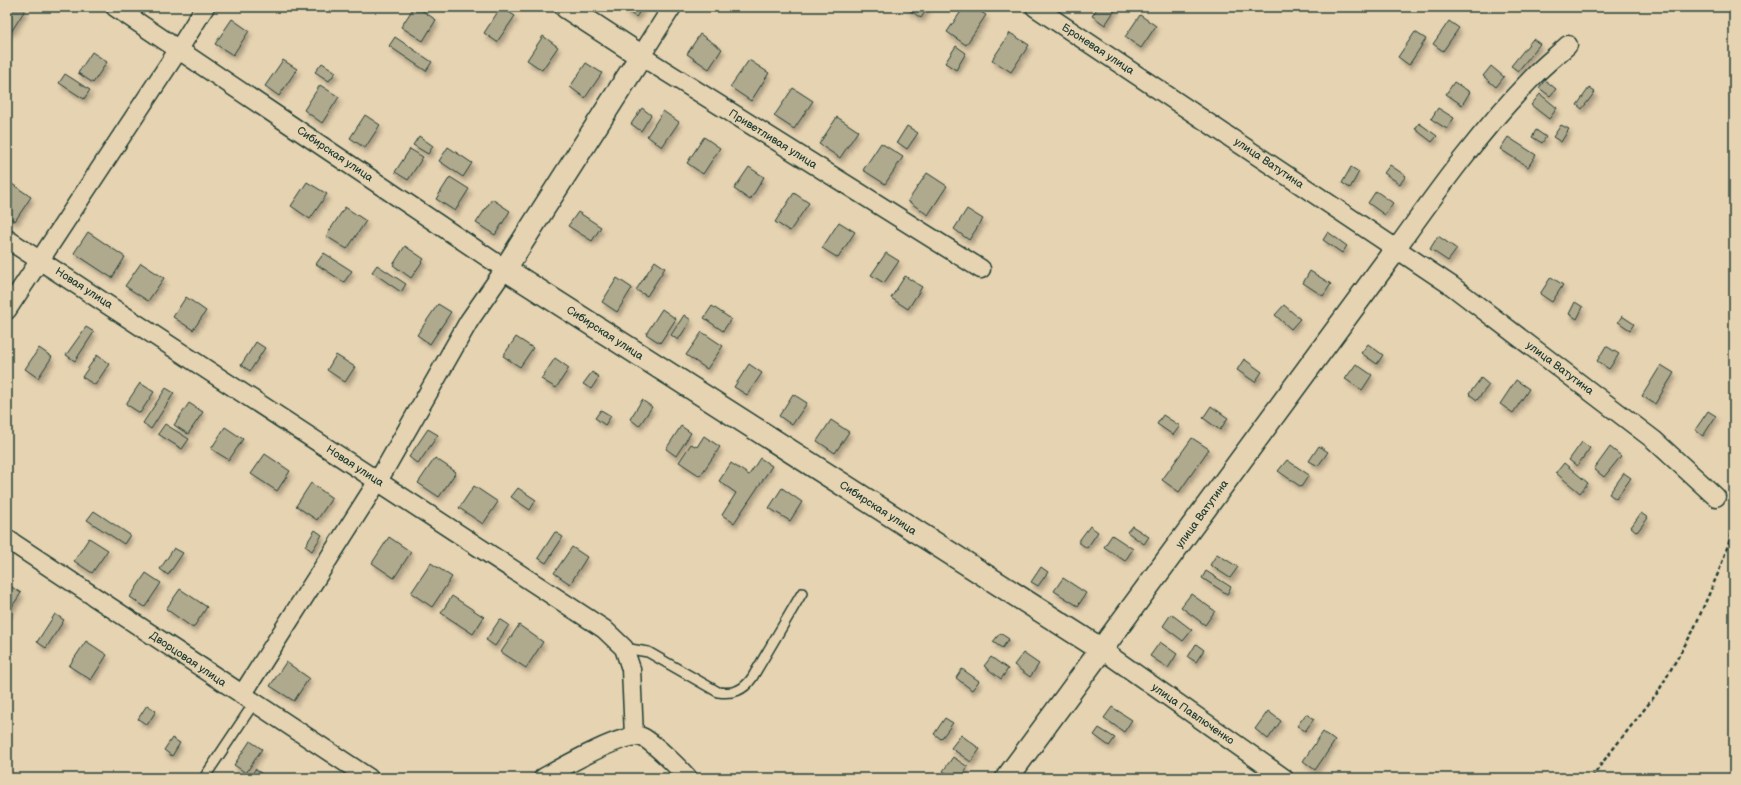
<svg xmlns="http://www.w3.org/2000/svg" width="1741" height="785" font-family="'Balsamiq Sans',sans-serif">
<defs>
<filter id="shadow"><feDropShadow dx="2.5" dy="4.5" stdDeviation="2" flood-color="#0004"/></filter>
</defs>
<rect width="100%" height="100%" fill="#e6d3b1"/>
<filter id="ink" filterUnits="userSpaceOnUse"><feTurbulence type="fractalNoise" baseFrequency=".025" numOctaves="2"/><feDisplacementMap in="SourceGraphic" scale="8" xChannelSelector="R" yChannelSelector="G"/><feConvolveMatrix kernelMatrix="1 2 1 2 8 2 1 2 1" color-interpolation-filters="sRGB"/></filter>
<g filter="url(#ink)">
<g fill="#afa98e" stroke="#1f3d34" filter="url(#shadow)">
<polygon points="7,7 20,7 25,10 11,32 7,29"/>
<polygon points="414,7 417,7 436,20 423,41 401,27"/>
<polygon points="501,7 515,16 497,42 484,33"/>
<polygon points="626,7 643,7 636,17 624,9"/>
<polygon points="905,7 928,7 921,18"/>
<polygon points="964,7 973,7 986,15 966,45 947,32"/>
<polygon points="1098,7 1117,7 1105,25 1092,16"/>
<polygon points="1140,15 1156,26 1141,48 1125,37"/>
<polygon points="232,19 249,31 233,55 215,44"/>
<polygon points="1449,21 1459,28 1443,51 1433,44"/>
<polygon points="1415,32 1426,39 1409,65 1398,57"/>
<polygon points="1010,33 1029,45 1011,72 992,60"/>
<polygon points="700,34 722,49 709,69 687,54"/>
<polygon points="543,36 558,47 542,70 527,60"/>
<polygon points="395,37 432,62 426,71 389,46"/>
<polygon points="1533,39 1540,44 1518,71 1511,66"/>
<polygon points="956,46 966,53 956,70 945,63"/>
<polygon points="92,52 107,62 93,83 78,73"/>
<polygon points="283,60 297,69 279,96 265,86"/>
<polygon points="749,60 769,73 751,101 730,87"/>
<polygon points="322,63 336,72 329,81 315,72"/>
<polygon points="586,63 602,73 585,98 570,87"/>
<polygon points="1491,66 1504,77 1496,87 1483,76"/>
<polygon points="65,74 90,90 84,99 59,83"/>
<polygon points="1545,80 1556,89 1550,96 1539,88"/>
<polygon points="1454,82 1470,92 1462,105 1446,94"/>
<polygon points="320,85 339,97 322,123 304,110"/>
<polygon points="793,88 813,101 794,129 774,116"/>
<polygon points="1589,88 1595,92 1582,109 1577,105"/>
<polygon points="1540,94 1557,108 1549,119 1531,105"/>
<polygon points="642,108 651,115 641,131 631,124"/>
<polygon points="1438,108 1454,118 1447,129 1431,119"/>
<polygon points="663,111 679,122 662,147 647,136"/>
<polygon points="365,115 380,125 365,148 350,138"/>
<polygon points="837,117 858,131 840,158 819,144"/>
<polygon points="1419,123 1437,136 1432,142 1415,129"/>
<polygon points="1561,125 1569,129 1561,142 1553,137"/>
<polygon points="907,126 918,133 907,149 897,142"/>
<polygon points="1536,130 1546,137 1542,143 1532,137"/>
<polygon points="419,136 433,146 428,154 413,145"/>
<polygon points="704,137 720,148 703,174 687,163"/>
<polygon points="1508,137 1536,155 1528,167 1500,149"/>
<polygon points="881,143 903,157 885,184 863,170"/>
<polygon points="448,147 472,163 463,177 439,161"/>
<polygon points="410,149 423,157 408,180 395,172"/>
<polygon points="1390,165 1406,176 1400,184 1384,173"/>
<polygon points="749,167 764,177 750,200 734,189"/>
<polygon points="1351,167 1359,172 1350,188 1342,183"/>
<polygon points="927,173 947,186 928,215 908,201"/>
<polygon points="450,177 469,189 455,211 436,199"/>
<polygon points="307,182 327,194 310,219 291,206"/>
<polygon points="12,184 31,197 15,221 7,216 7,193"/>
<polygon points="1376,191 1393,203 1385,215 1368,203"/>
<polygon points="794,193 809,203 790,231 775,222"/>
<polygon points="492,199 510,211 495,235 476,223"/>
<polygon points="345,207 366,221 347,249 326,236"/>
<polygon points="967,209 983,219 969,240 954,229"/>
<polygon points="578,212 601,227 592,241 568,226"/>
<polygon points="839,222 855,232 838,258 822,248"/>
<polygon points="88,232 125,257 112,278 74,253"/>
<polygon points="1328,232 1347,246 1342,253 1323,240"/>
<polygon points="1438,236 1457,249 1448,261 1430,249"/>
<polygon points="405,246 424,259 411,278 393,265"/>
<polygon points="324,253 352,271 344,282 316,264"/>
<polygon points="886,253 899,261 884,283 871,275"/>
<polygon points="655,261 665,268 647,296 636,290"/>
<polygon points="141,263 164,278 148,301 125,286"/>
<polygon points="377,265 406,284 401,292 372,272"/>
<polygon points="1310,271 1331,284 1323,296 1303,283"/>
<polygon points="905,276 922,287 908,309 891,298"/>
<polygon points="1551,277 1563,285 1552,302 1540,294"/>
<polygon points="617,278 632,288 617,312 602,302"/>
<polygon points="186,297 206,311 193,330 173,317"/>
<polygon points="1575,302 1583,307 1577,319 1569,314"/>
<polygon points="438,304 451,312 430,344 417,335"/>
<polygon points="1284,305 1300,319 1291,329 1275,315"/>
<polygon points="712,306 731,319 723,331 704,318"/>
<polygon points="662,309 676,319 660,343 646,334"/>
<polygon points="684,315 691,320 678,340 671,335"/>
<polygon points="1622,316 1634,324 1630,330 1618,322"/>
<polygon points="86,327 94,332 75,361 66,355"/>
<polygon points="702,332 723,346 707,369 686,355"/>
<polygon points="516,337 533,348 520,367 503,356"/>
<polygon points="256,342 265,348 250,371 241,365"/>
<polygon points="1368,344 1383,355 1377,364 1361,353"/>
<polygon points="1606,346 1619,354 1609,369 1597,361"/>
<polygon points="39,348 52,357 38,378 25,369"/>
<polygon points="97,355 109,364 95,385 82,377"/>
<polygon points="336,355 355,367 345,382 327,370"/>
<polygon points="555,358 569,368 556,388 541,379"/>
<polygon points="1244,359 1262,372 1255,382 1237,370"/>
<polygon points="749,364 762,373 747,395 734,387"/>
<polygon points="1356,364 1372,375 1362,390 1345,379"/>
<polygon points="1661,365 1674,373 1655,404 1642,396"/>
<polygon points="592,372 599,377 591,389 583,384"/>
<polygon points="1481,378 1489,385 1477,400 1469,394"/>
<polygon points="1516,380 1529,389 1513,413 1500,404"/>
<polygon points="140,383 154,392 140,413 126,404"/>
<polygon points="166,388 174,393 151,429 143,423"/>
<polygon points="793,394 807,403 792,425 779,416"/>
<polygon points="642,400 652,407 639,426 630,419"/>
<polygon points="189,403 203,412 188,434 174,425"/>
<polygon points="1211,406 1228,418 1220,430 1203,418"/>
<polygon points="601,410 611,416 605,425 595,418"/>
<polygon points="1708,411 1716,416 1703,436 1695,430"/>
<polygon points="1163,415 1180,426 1173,435 1157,424"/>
<polygon points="831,420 849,432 835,453 817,441"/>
<polygon points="165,424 189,439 182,449 158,434"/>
<polygon points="681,426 691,433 676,456 666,449"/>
<polygon points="225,427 243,439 229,460 211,449"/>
<polygon points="428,429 438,435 418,464 409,457"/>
<polygon points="704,436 720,447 700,476 679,462 691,444 697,447"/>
<polygon points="1192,438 1209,449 1179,492 1162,480"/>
<polygon points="1582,442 1590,448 1577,466 1569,460"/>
<polygon points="1319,446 1328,452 1318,466 1309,461"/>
<polygon points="1610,447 1621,456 1604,477 1594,469"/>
<polygon points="265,454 290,471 277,491 251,474"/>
<polygon points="435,458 456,472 439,497 418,483"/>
<polygon points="760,458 772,466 734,523 722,515 736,493 719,481 731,463 749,475"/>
<polygon points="1287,460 1309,475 1301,487 1278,471"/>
<polygon points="1564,463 1588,483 1580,493 1556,473"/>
<polygon points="1624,473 1631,478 1616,499 1609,494"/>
<polygon points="311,483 332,498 317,520 296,506"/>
<polygon points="474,486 498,502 483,524 459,508"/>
<polygon points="518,488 536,500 530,510 511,497"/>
<polygon points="782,488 802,502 790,521 769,508"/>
<polygon points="94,511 130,535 124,544 87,520"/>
<polygon points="1641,513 1648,518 1637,532 1631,527"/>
<polygon points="1090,526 1098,532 1087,548 1078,542"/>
<polygon points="1132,526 1149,537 1144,544 1127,532"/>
<polygon points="315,530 322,535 312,551 305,546"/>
<polygon points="555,532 563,537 546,563 538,558"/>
<polygon points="1112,535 1133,549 1125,561 1104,547"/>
<polygon points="389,537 411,552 394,578 372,563"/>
<polygon points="89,538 108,550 92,573 74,561"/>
<polygon points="572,547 587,557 570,584 554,573"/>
<polygon points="174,548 183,553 168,575 160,569"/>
<polygon points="1217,554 1238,567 1230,578 1210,565"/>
<polygon points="431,563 452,577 432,607 411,593"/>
<polygon points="1041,567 1048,572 1038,586 1031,582"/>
<polygon points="1206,571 1231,587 1227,594 1202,578"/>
<polygon points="146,573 161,583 145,607 130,597"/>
<polygon points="1063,578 1086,593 1078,606 1054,591"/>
<polygon points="7,584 21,593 7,614"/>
<polygon points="180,589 207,607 193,628 166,609"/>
<polygon points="1191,594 1215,611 1205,625 1181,607"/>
<polygon points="452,596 484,617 473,634 441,613"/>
<polygon points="55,614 64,620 46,648 37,642"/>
<polygon points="1171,614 1192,630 1183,641 1163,626"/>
<polygon points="500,619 509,625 495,646 486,640"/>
<polygon points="519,625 543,642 526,668 501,652"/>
<polygon points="1000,633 1009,639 1002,648 993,642"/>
<polygon points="86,641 107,655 91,680 69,666"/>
<polygon points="1160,642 1177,654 1168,668 1150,656"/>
<polygon points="1196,644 1204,650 1196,662 1188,657"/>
<polygon points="1023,653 1039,664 1030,677 1014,665"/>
<polygon points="991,657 1008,669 1001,679 984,666"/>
<polygon points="286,662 309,678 294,701 270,686"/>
<polygon points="962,669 979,681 972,690 956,678"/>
<polygon points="147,705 156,711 147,725 138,719"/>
<polygon points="1112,707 1132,720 1124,732 1104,718"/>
<polygon points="1268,711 1281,721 1268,739 1255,729"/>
<polygon points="1306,714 1314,719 1305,731 1297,726"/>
<polygon points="945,718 953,723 941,739 934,734"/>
<polygon points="1099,728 1115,738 1109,746 1094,735"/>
<polygon points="1323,732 1335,741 1315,770 1303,761"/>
<polygon points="961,735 980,749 971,762 951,748"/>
<polygon points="172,738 180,743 172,756 164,750"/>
<polygon points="250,741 262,749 246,773 234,765"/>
<polygon points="953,757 968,767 961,778 953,778 943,771"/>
<polygon points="255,769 268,778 250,778"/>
</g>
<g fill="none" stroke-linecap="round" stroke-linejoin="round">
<g stroke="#1f3d34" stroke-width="12">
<g id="lane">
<path d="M624,648L648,652L718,692C733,694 743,691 752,678L802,593"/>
<polyline points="204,778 254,703"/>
</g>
</g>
<g stroke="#1f3d34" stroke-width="21">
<g id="street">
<polyline points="115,7 505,269 469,321 378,481 242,695"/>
<polyline points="672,7 641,56 981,269"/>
<polyline points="1035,7 1452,286 1654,440 1716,497"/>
<polyline points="7,239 604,629 624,648 631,669 634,736"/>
<path d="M1396,249C1438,190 1481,130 1532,78C1543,66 1556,56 1568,45"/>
<polyline points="7,310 179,49 205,7"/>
<polyline points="7,539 369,778"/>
<polyline points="1102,650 1284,778"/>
<path d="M543,778C561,768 623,732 642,737C652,741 680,769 688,778"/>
</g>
</g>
<g stroke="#1f3d34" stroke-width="25">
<g id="secondary">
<polyline points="566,7 641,56 505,269 1102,650"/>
<polyline points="1007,778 1396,249"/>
</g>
</g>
<polyline stroke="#1f3d34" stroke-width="2.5" stroke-dasharray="4 3" stroke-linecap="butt" points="1592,778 1602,763 1658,692 1693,631 1719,571 1734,528"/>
<use href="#lane" stroke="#e6d3b1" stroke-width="9"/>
<use href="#street" stroke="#e6d3b1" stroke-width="18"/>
<use href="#secondary" stroke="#e6d3b1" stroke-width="22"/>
</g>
</g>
<g text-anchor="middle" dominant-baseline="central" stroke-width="3" stroke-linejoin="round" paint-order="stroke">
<g font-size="11" fill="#1f3d34" stroke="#e6d3b1">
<text transform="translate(1098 49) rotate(33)">Броневая улица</text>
<text transform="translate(773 139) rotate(32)">Приветливая улица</text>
<text transform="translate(335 154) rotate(34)">Сибирская улица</text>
<text transform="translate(1269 163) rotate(34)">улица Ватутина</text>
<text transform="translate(84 288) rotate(33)">Новая улица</text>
<text transform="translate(605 333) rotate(33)">Сибирская улица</text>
<text transform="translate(1560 368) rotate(37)">улица Ватутина</text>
<text transform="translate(355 466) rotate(33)">Новая улица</text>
<text transform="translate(878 508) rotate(33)">Сибирская улица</text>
<text transform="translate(1202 514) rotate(-54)">улица Ватутина</text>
<text transform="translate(188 659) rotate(34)">Дворцовая улица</text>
<text transform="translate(1193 714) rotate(35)">улица Павлюченко</text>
</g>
</g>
<rect width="1741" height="785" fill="none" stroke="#e6d3b1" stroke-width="24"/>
<rect x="12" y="12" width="1717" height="761" fill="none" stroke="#1f3d34" stroke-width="1.5" filter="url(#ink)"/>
</svg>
